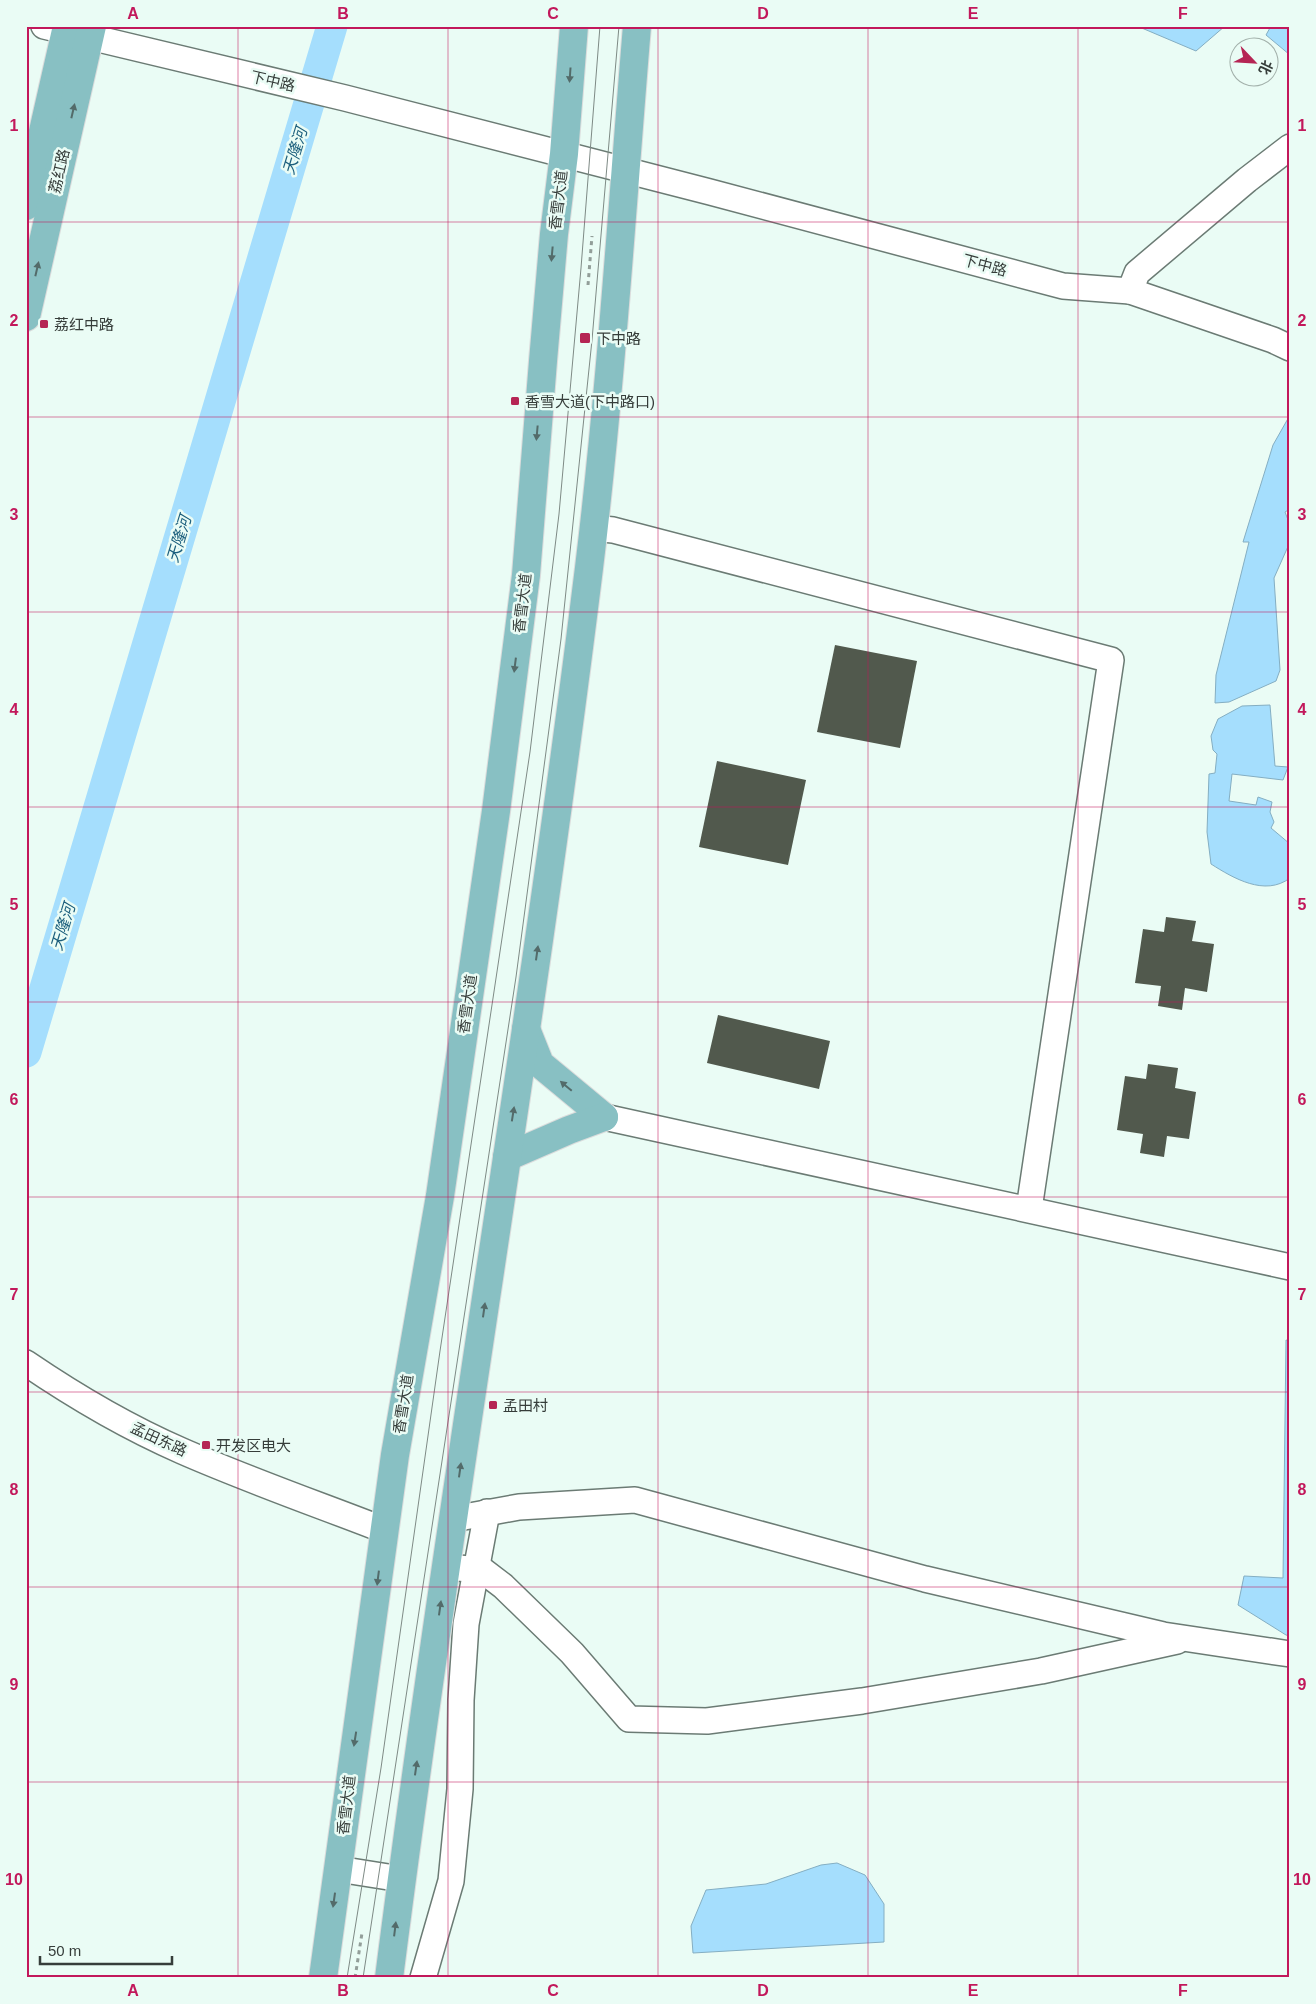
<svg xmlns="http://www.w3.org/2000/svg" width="1316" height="2004" font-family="Helvetica,'Noto Sans SC',sans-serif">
<rect width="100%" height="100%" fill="#eafcf5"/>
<g fill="#a5defd" stroke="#84aec2">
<polygon points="1137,26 1225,26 1196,51"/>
<polygon points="1271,26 1290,26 1290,55 1266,35"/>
<polygon points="1290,415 1290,509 1285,512 1290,525 1290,542 1274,578 1280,670 1276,681 1229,702 1215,703 1216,675 1249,542 1243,542 1273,445"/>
<path d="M1270,705L1275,766L1288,767L1283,780L1232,774L1229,801L1256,805L1258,797L1272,802L1270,812L1274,822L1271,828L1290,844V878C1265,897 1233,878 1211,864L1207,832L1209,774L1215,773L1217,754L1213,750L1211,736L1218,719L1242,706Z"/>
<polygon points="1286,1340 1290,1341 1290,1636 1286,1635 1238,1605 1244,1576 1283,1578"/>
<polygon points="837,1863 865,1875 884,1904 884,1942 693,1953 691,1926 706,1890 766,1884 821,1865"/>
</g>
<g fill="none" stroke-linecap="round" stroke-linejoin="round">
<polyline stroke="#a5defd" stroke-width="31" points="26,1052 332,26"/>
</g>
<g fill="#51594d">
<polygon points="835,645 917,661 900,748 817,732"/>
<polygon points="717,761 806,780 788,865 699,847"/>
<polygon points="1166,917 1196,921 1192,941 1214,944 1207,992 1185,988 1182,1010 1158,1006 1161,986 1135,983 1143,929 1164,932"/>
<polygon points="718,1015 830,1041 819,1089 707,1063"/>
<polygon points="1148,1064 1178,1068 1175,1088 1196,1092 1189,1139 1167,1136 1164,1157 1140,1153 1143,1134 1117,1130 1125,1076 1146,1079"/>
</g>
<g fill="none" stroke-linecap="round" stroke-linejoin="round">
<g stroke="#6b7b74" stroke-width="28">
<g id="minor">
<polyline points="44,26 345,98 710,192 1063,286 1130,291 1273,340 1290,348"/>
<polyline points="1130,291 1137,273 1247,180 1290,147"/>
<polyline points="593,528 613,530 1111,660 1029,1209"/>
<polyline points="604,1117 1290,1267"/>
<path d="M26,1363C76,1397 127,1427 182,1451C248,1480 317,1504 384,1530"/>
<polyline points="453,1519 519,1507 635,1500 925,1579 1163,1635 1290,1654"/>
<polyline points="446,1567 482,1570 503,1586 572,1653 629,1719 707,1721 862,1701 1041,1671 1177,1641"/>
<polyline points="338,1869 401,1879"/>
<polyline points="423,1978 451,1881 460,1789 461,1700 466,1624 487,1512"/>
</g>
</g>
<g stroke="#dbdcdc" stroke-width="30">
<g id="major">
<polyline points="26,206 67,26"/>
<polyline points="26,317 92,26"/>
<polyline points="526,1029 540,1064 604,1117"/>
<polyline points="507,1157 569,1130 604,1117"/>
<polyline points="323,1978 395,1455 440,1196 496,811 526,575 543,361 554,234 564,154 574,26"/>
<path d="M389,1978C449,1507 531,1039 589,568C611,388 622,207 637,26"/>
</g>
</g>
<g stroke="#929e99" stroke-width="3" stroke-dasharray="4 4" stroke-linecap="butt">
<polyline points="588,285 592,236"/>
<polyline points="355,1978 362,1933"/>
</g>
<use href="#minor" stroke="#fff" stroke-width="25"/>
<use href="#major" stroke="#88c0c3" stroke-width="28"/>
<g stroke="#7e8a85" stroke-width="1">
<polyline points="347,1978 381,1768 440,1351 530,752 559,514 581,268 600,26"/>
<polyline points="363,1978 516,977 561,639 592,340 619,26"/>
</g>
</g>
<defs><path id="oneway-solid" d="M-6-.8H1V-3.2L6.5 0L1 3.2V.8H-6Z" transform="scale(1.25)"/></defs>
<g fill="#536b6a">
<use href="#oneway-solid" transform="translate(570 75) rotate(94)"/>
<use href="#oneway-solid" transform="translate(73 111) rotate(-77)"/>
<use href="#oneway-solid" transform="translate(552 254) rotate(95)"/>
<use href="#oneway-solid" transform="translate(37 269) rotate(-77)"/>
<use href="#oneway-solid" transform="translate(537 433) rotate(95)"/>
<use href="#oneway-solid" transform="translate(515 665) rotate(97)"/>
<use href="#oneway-solid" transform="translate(537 953) rotate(-82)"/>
<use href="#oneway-solid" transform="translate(566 1086) rotate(-140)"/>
<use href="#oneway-solid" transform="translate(513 1114) rotate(-81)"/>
<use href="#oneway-solid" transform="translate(484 1310) rotate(-82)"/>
<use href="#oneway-solid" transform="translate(460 1470) rotate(-82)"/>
<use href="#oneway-solid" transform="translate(378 1578) rotate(97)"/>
<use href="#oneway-solid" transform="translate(440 1608) rotate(-82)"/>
<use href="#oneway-solid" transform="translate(355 1739) rotate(99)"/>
<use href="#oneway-solid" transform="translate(416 1768) rotate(-82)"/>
<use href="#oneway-solid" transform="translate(334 1900) rotate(98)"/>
<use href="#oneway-solid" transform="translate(395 1929) rotate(-83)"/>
</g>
<path fill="none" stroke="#c2185b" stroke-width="1" stroke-opacity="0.55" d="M238,26V1978M448,26V1978M658,26V1978M868,26V1978M1078,26V1978M26,222H1290M26,417H1290M26,612H1290M26,807H1290M26,1002H1290M26,1197H1290M26,1392H1290M26,1587H1290M26,1782H1290"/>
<g fill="#b52554" stroke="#eafcf5" stroke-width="2">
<rect x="39" y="319" width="10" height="10" rx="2.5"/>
<rect x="579" y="332" width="12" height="12" rx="2.5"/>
<rect x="510" y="396" width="10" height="10" rx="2.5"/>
<rect x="488" y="1400" width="10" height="10" rx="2.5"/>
<rect x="201" y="1440" width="10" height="10" rx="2.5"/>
</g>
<g text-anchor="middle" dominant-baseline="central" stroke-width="5" stroke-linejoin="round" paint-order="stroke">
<g font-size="15" fill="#363d3a" stroke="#eafcf5">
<text transform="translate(273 81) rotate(13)">下中路</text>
<text transform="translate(59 171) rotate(-77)">荔红路</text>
<text transform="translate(558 200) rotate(-83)">香雪大道</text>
<text transform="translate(985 265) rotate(15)">下中路</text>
<text transform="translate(522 603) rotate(-83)">香雪大道</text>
<text transform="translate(467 1004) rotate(-82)">香雪大道</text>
<text transform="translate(403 1404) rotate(-81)">香雪大道</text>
<text transform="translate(159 1439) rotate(25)">孟田东路</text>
<text transform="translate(346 1805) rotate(-83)">香雪大道</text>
</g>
<g font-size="15" fill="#363d3a" stroke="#eafcf5" text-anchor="start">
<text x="54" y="324">荔红中路</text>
<text x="596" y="338">下中路</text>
<text x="525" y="401">香雪大道(下中路口)</text>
<text x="503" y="1405">孟田村</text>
<text x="216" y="1445">开发区电大</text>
</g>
<g font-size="16" font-style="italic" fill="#1c5f7d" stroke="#eafcf5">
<text transform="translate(295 151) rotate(-73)">天隆河</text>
<text transform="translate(179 539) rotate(-73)">天隆河</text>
<text transform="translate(63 927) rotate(-73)">天隆河</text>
</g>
</g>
<rect width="1316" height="2004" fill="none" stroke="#eafcf5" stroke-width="55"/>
<g transform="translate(1254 62) rotate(115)"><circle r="24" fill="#eafcf5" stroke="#a2b0aa"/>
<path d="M0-4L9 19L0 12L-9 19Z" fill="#b52554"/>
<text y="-8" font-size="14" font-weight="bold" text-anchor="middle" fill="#363d3a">北</text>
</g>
<path d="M40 1956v8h132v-8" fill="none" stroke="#363d3a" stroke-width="2.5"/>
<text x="48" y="1956" font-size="15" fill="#363d3a" stroke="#eafcf5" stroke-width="4" paint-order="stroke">50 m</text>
<rect x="28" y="28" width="1260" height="1948" fill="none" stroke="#c2185b" stroke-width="2"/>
<g font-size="16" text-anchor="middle" font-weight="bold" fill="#c2185b">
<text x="133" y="19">A</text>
<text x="343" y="19">B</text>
<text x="553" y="19">C</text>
<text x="763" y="19">D</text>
<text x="973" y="19">E</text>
<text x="1183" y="19">F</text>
<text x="14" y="131">1</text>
<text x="1302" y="131">1</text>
<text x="14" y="326">2</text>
<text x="1302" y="326">2</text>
<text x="14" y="520">3</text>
<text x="1302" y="520">3</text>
<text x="14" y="715">4</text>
<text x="1302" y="715">4</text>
<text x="14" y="910">5</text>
<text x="1302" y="910">5</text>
<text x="14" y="1105">6</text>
<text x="1302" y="1105">6</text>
<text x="14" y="1300">7</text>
<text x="1302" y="1300">7</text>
<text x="14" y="1495">8</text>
<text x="1302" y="1495">8</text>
<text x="14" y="1690">9</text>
<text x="1302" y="1690">9</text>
<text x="14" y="1885">10</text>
<text x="1302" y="1885">10</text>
<text x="133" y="1996">A</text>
<text x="343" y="1996">B</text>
<text x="553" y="1996">C</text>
<text x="763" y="1996">D</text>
<text x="973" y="1996">E</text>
<text x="1183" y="1996">F</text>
</g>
</svg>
